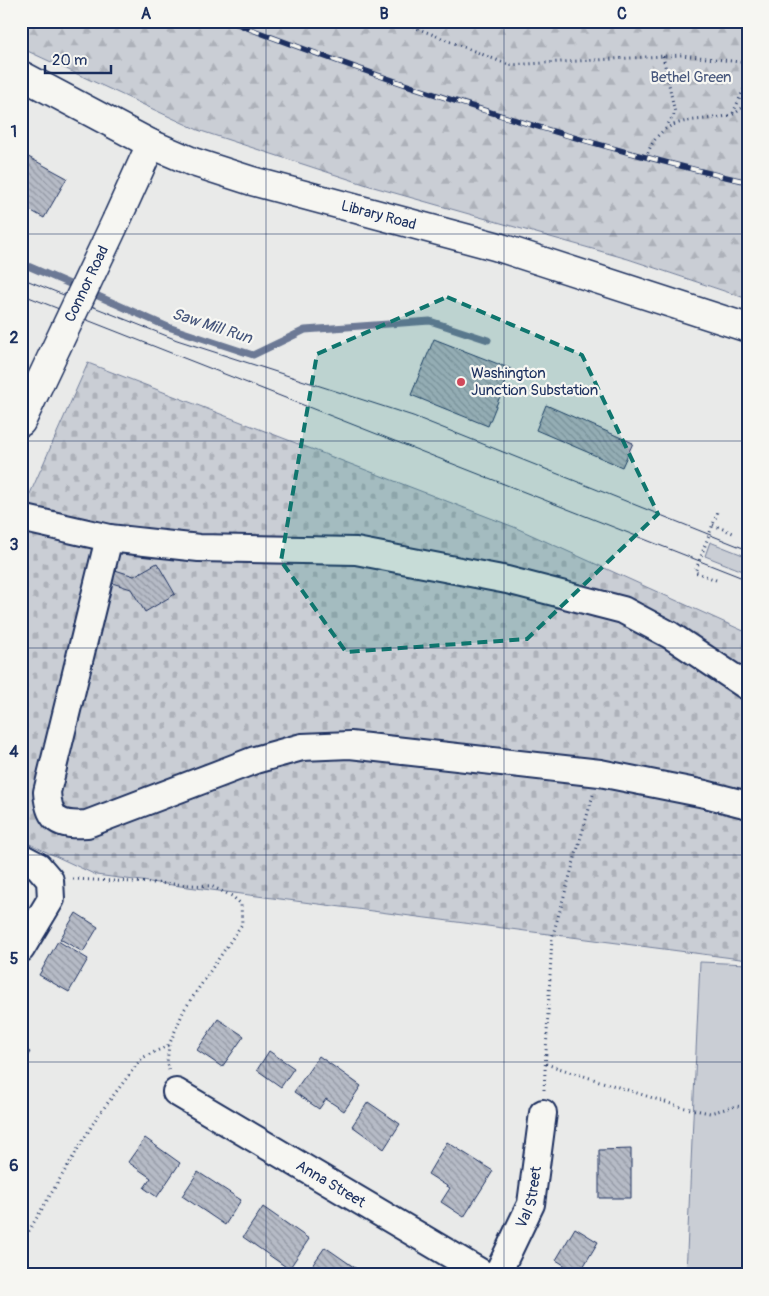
<svg xmlns="http://www.w3.org/2000/svg" width="769" height="1296" font-family="Pangolin,sans-serif">
<defs>
<pattern id="forest-firs" width="22" height="20" patternUnits="userSpaceOnUse" patternTransform="scale(1.25)"><rect width="22" height="20" fill="#caced5"/><path d="M5 1l3.5 6h-7zM16 11l3.5 6h-7z" fill="#adb1b9"/></pattern>
<pattern id="cemetery-stones" width="16" height="16" patternUnits="userSpaceOnUse" patternTransform="scale(1.25)"><rect width="16" height="16" fill="#caced5"/><path d="M2 7V4a2 2 0 0 1 4 0v3zM10 15v-3a2 2 0 0 1 4 0v3z" fill="#adb1b9"/></pattern>
<pattern id="building-back-hatch" width="6" height="6" patternUnits="userSpaceOnUse" patternTransform="scale(1.25)"><rect width="6" height="6" fill="#b6bbc6"/><path d="M-1 5l2 2M0 0l6 6M5-1l2 2" fill="none" stroke="#9398a4"/></pattern>
</defs>
<rect width="100%" height="100%" fill="#e9eae9"/>
<filter id="ink" filterUnits="userSpaceOnUse"><feTurbulence type="fractalNoise" baseFrequency=".02" numOctaves="2"/><feDisplacementMap in="SourceGraphic" scale="10" xChannelSelector="R" yChannelSelector="G"/><feConvolveMatrix kernelMatrix="1 2 1 2 8 2 1 2 1" color-interpolation-filters="sRGB"/></filter>
<g filter="url(#ink)">
<g fill="#caced5" stroke="#727e9a">
<polygon points="710,542 748,557 748,573 705,556"/>
<polygon points="700,962 748,964 748,1275 686,1275"/>
</g>
<polygon fill="url(#forest-firs)" stroke="#727e9a" points="21,21 748,21 748,299 628,259 370,186 198,130 21,48"/>
<polygon fill="url(#cemetery-stones)" stroke="#727e9a" points="88,363 514,527 748,633 748,960 96,875 21,840 21,514"/>
<g fill="none" stroke-linecap="round" stroke-linejoin="round">
<g stroke="#6c7995" stroke-width="7">
<polyline points="21,263 79,288"/>
<polyline points="89,292 168,327 253,355 305,330 430,321 488,340"/>
</g>
</g>
<g fill="url(#building-back-hatch)" stroke="#1b2f5e">
<polygon points="21,153 67,178 44,218 21,205"/>
<polygon points="434,339 511,369 488,426 411,395"/>
<polygon points="546,405 633,443 622,467 536,430"/>
<polygon points="157,563 175,594 145,612 131,589 109,582 112,569 134,576"/>
<polygon points="76,913 98,927 83,952 60,939"/>
<polygon points="58,941 88,959 69,992 39,975"/>
<polygon points="218,1019 244,1036 222,1067 197,1050"/>
<polygon points="21,1047 30,1052 21,1066"/>
<polygon points="269,1051 294,1068 281,1087 257,1070"/>
<polygon points="319,1056 361,1086 344,1111 326,1099 319,1109 294,1092"/>
<polygon points="368,1102 400,1124 384,1149 352,1126"/>
<polygon points="145,1138 180,1163 157,1197 144,1188 151,1178 128,1162"/>
<polygon points="447,1142 493,1171 464,1217 441,1202 450,1188 428,1174"/>
<polygon points="631,1149 631,1198 599,1198 599,1150"/>
<polygon points="198,1172 241,1200 225,1225 182,1196"/>
<polygon points="263,1207 309,1239 289,1269 243,1237"/>
<polygon points="575,1228 598,1242 579,1274 556,1260"/>
<polygon points="325,1247 361,1272 359,1275 307,1273"/>
</g>
<g fill="none" stroke-linecap="round" stroke-linejoin="round">
<g stroke="#1b2f5e" stroke-width="30">
<g id="minor">
<polyline points="21,518 109,538 199,548 356,551 507,580 623,610 670,635 748,687"/>
<path d="M109,538L47,792C49,821 59,826 87,824L255,760L302,747L350,745L600,773L705,794L748,805"/>
<polyline points="21,857 38,866 50,880 51,899 21,949"/>
<path id="s1" d="M176,1092L485,1275"/>
<path id="s2" d="M497,1275L531,1204L543,1113"/>
</g>
</g>
<g stroke="#1b2f5e" stroke-width="31">
<g id="major">
<path id="s3" d="M21,75L151,144L193,162L252,181L495,246L748,328"/>
<polyline points="117,219 151,144"/>
<polyline points="21,422 39,384"/>
</g>
</g>
<g stroke="#1b2f5e" stroke-width="3" stroke-dasharray="1 4" stroke-linecap="butt">
<polyline points="399,21 509,65 682,55 748,63"/>
<polyline points="746,21 748,23"/>
<polyline points="663,56 675,113 667,126"/>
<polyline points="733,113 748,80"/>
<path d="M646,158C661,112 694,124 731,115C737,113 742,107 748,105"/>
<polyline points="713,525 733,533"/>
<polyline points="716,580 695,572 718,511"/>
<polyline points="73,879 211,886 232,896 241,904 242,924 184,1010 169,1045 167,1063 169,1070"/>
<polyline points="546,1064 681,1107 710,1113 736,1106 748,1108"/>
<polyline points="544,1090 552,938 593,795"/>
<polyline points="21,1244 97,1117 142,1058 169,1045"/>
</g>
<use href="#minor" stroke="#f6f6f2" stroke-width="26"/>
<use href="#major" stroke="#f6f6f2" stroke-width="28"/>
<g stroke="#1b2f5e" stroke-width="1">
<polyline points="21,278 177,340 413,416 748,550"/>
<polyline points="21,294 748,580"/>
</g>
<g stroke="#1b2f5e" stroke-width="5.5">
<path id="rail" d="M229,21C399,86 571,142 748,182"/>
</g>
<use href="#rail" stroke="#f6f6f2" stroke-width="4" stroke-dasharray="11" stroke-linecap="butt"/>
<g stroke="#1b2f5e" stroke-width="31" stroke-linecap="butt">
<g id="major-bridge">
<path id="s4" d="M39,384L117,219"/>
</g>
</g>
<use href="#major-bridge" stroke="#f6f6f2" stroke-width="28"/>
</g>
</g>
<path fill="#0f766e" fill-opacity="0.2" stroke="#0f766e" stroke-width="4" stroke-dasharray="10 6" stroke-linejoin="round" d="M447,297L582,355L658,514L527,639L346,652L281,561L317,354Z"/>
<path fill="none" stroke="#1b2f5e" stroke-width="1" stroke-opacity="0.55" d="M266,21V1275M504,21V1275M21,234H748M21,441H748M21,648H748M21,855H748M21,1062H748"/>
<circle fill="#d1495b" stroke="#f6f6f2" stroke-width="2" cx="461" cy="382" r="5"/>
<g text-anchor="middle" dominant-baseline="central" stroke-width="4.5" stroke-linejoin="round" paint-order="stroke">
<g font-size="15" fill="#47577c" stroke="#f6f6f2">
<text x="691" y="77">Bethel Green</text>
</g>
<g font-size="15" fill="#1b2f5e" stroke="#f6f6f2">
<text stroke="none"><textPath href="#s3" startOffset="386">Library Road</textPath></text>
<text stroke="none"><textPath href="#s4" startOffset="111">Connor Road</textPath></text>
<text stroke="none"><textPath href="#s1" startOffset="180">Anna Street</textPath></text>
<text stroke="none"><textPath href="#s2" startOffset="85">Val Street</textPath></text>
</g>
<g font-size="15" fill="#1b2f5e" stroke="#f6f6f2" text-anchor="start">
<text x="471" y="373">Washington<tspan x="471" dy="17">Junction Substation</tspan></text>
</g>
<g font-size="16" font-style="italic" fill="#44547a" stroke="#f6f6f2">
<text transform="translate(212 326) rotate(18)">Saw Mill Run</text>
</g>
</g>
<rect width="769" height="1296" fill="none" stroke="#f6f6f2" stroke-width="55"/>
<path d="M45 65v8h66v-8" fill="none" stroke="#1b2f5e" stroke-width="2.5"/>
<text x="52" y="65" font-size="15" fill="#1b2f5e" stroke="#f6f6f2" stroke-width="4" paint-order="stroke">20 m</text>
<rect x="28" y="28" width="714" height="1240" fill="none" stroke="#1b2f5e" stroke-width="2"/>
<g font-size="16" text-anchor="middle" font-weight="bold" fill="#1b2f5e">
<text x="146" y="19">A</text>
<text x="384" y="19">B</text>
<text x="622" y="19">C</text>
<text x="14" y="137">1</text>
<text x="14" y="343">2</text>
<text x="14" y="550">3</text>
<text x="14" y="757">4</text>
<text x="14" y="964">5</text>
<text x="14" y="1171">6</text>
</g>
</svg>
